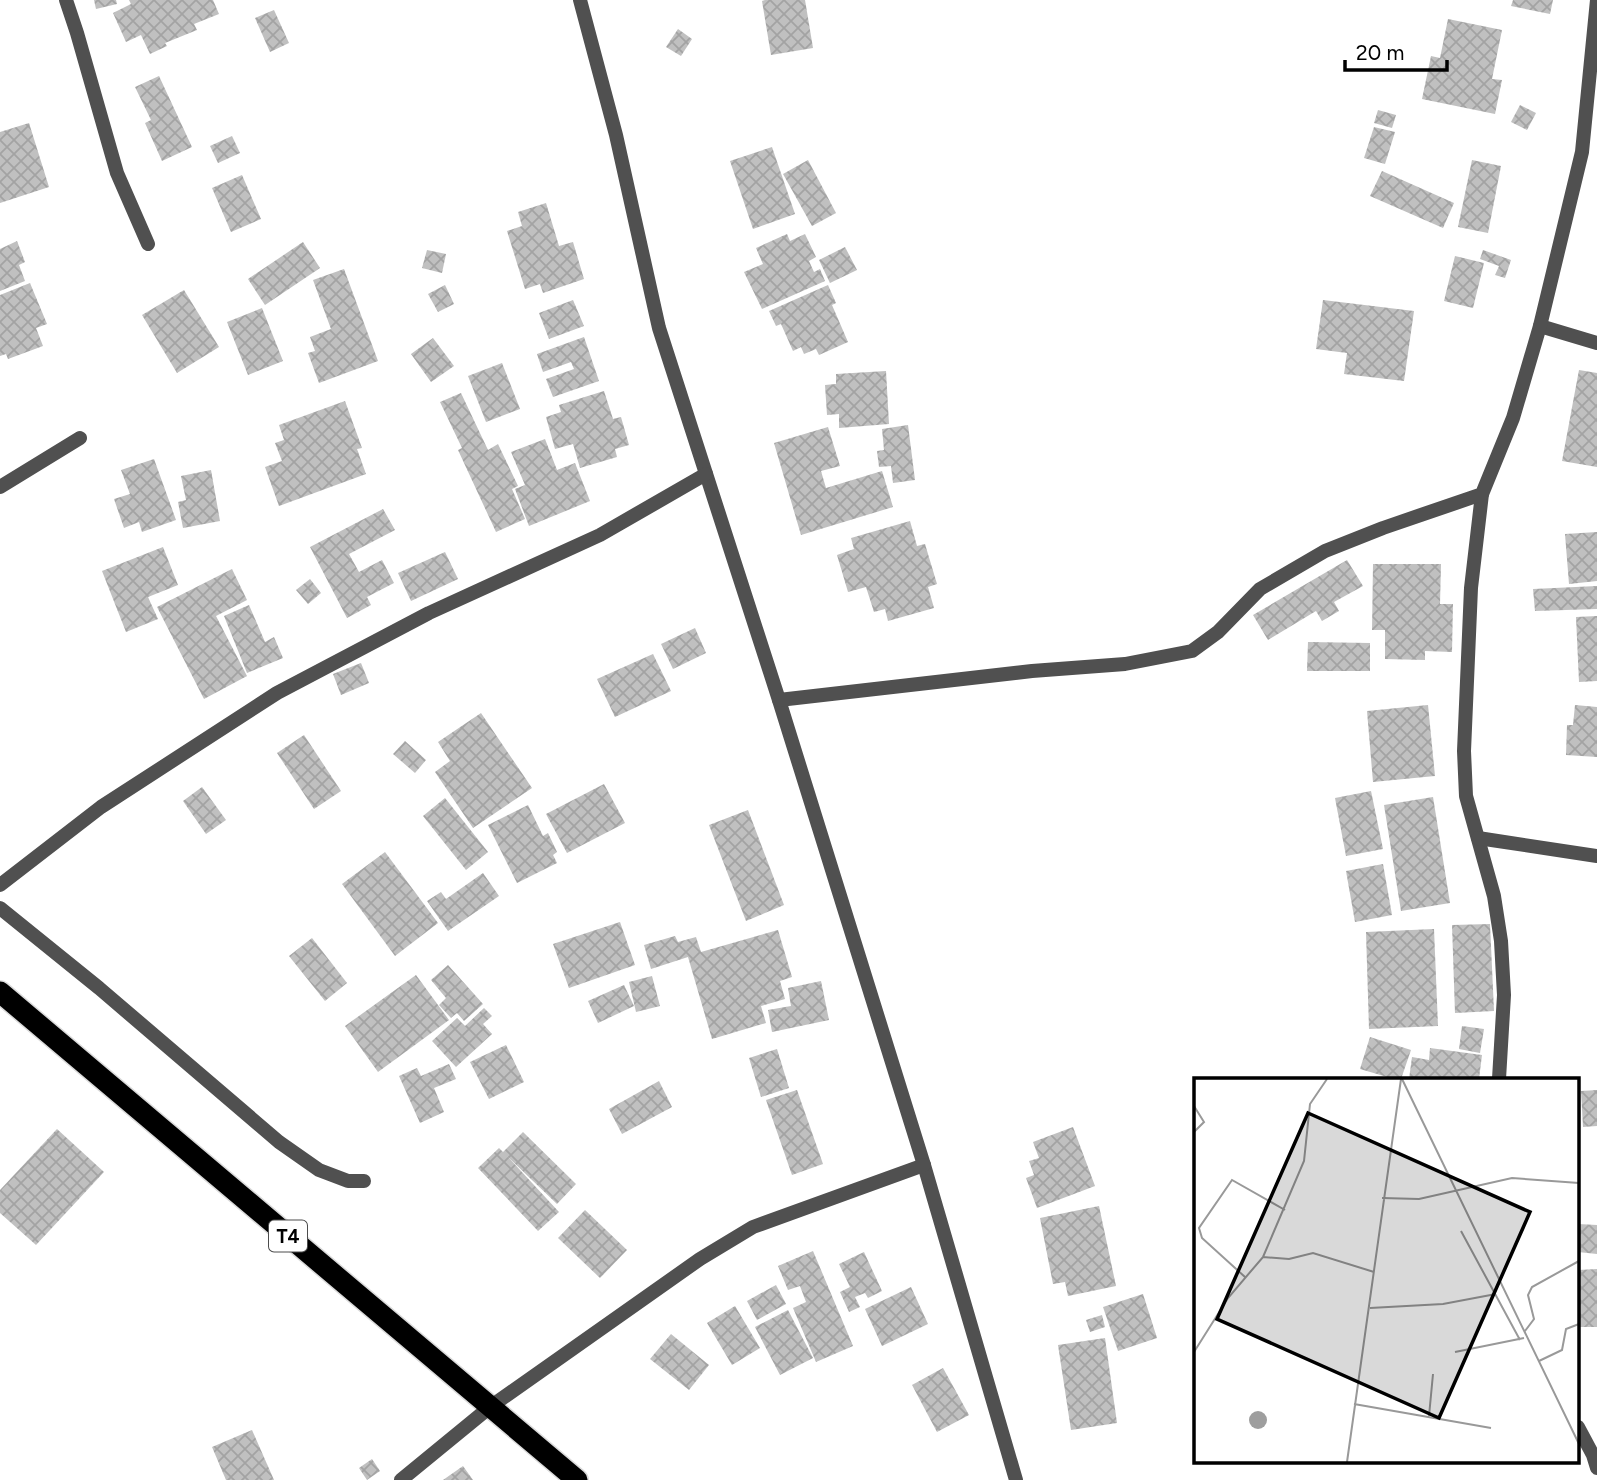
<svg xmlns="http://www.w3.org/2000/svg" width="1597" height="1480" font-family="Figtree,sans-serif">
<defs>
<pattern id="building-cross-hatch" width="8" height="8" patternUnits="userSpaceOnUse" patternTransform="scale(1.75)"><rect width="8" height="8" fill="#c0c0c0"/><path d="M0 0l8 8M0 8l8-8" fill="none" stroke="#a3a3a3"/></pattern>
</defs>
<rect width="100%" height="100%" fill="#fff"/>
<g fill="url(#building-cross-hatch)">
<polygon points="94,0 116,0 117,4 96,9"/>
<polygon points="129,0 213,0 219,14 194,24 197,30 165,43 167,46 150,54 141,35 126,42 113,13 131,4"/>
<polygon points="765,0 805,0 813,48 771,55 762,1"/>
<polygon points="1513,0 1553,0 1550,14 1511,6"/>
<polygon points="274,10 289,43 270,52 255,18"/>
<polygon points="1448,19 1502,30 1492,79 1502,80 1495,114 1422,99 1431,56 1440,58"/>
<polygon points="678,29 692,39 681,56 666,47"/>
<polygon points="159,76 192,147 162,161 145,123 151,120 135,87"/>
<polygon points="1520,105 1536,113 1527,130 1511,122"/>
<polygon points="1378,110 1396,115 1392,128 1374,123"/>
<polygon points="29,123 49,187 0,203 0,132"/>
<polygon points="1374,127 1395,132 1385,164 1364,158"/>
<polygon points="232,136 240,153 218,163 210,146"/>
<polygon points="772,147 795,214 753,229 730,161"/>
<polygon points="808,160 836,213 812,226 783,174"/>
<polygon points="1472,160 1501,166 1488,233 1458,227"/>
<polygon points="1382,171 1454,203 1443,228 1370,196"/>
<polygon points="242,175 261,219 231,232 212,188"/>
<polygon points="546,203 559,246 573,242 584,279 543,293 540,284 525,289 507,231 522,226 518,212"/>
<polygon points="787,234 790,241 805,234 816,257 809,261 814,272 820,269 825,281 762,309 744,272 763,264 756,248"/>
<polygon points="17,241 25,262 19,265 25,281 0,291 0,249"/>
<polygon points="303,242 320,268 265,305 248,279"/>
<polygon points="845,247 857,270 830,283 819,260"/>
<polygon points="427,250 446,254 442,273 422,268"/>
<polygon points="1483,250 1511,260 1505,278 1495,275 1499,266 1480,259"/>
<polygon points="1455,256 1484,263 1473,308 1444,301"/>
<polygon points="344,269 378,361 319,383 308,353 315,351 310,337 331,329 313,280"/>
<polygon points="30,283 47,324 36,328 43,346 8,359 6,354 0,356 0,295"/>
<polygon points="445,285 454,304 438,312 428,294"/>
<polygon points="828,285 836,303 832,305 848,342 819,355 816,349 804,354 801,347 793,351 781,324 776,326 769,311"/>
<polygon points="184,290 219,347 177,373 142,315"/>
<polygon points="573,300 584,326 549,339 539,313"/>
<polygon points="1323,300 1414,311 1404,381 1344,374 1347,353 1316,349"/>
<polygon points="262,308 283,361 248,375 227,322"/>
<polygon points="584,337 599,381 553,397 546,379 574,369 571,362 543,372 537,354"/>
<polygon points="433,338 454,366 431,382 411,354"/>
<polygon points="502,363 520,409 486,422 468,376"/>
<polygon points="1579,370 1597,373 1597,467 1562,461"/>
<polygon points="886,371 889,424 839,428 839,414 827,415 825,385 836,384 836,374"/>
<polygon points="604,391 613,419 621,417 629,445 615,449 617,457 580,468 573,444 555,449 546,417 561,412 559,405"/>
<polygon points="461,393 488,450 498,444 518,486 512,489 525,519 496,532 458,450 462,448 440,402"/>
<polygon points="345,401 362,448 357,449 366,474 279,506 265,467 282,461 275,443 284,440 279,425"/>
<polygon points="908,425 915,480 893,483 891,466 879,467 877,451 884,450 882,429"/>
<polygon points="828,427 840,466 821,471 826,488 882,471 893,507 801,535 774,443"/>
<polygon points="545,439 557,470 575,463 590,501 529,526 515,489 525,485 511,452"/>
<polygon points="154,459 176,520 142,532 139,522 124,528 114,499 130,494 121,470"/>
<polygon points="211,470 220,521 183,528 178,502 186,500 181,476"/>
<polygon points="383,509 395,530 349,554 359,572 382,560 394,583 367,597 371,605 347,618 310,547"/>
<polygon points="910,521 917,546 925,544 937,584 928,587 934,608 888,621 885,609 874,612 866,587 848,592 837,555 854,549 851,538"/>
<polygon points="1597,532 1597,581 1569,584 1565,534"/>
<polygon points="163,547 178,585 148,597 158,619 126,632 102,571"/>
<polygon points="445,552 458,579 411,601 398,573"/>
<polygon points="1347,560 1363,586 1334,602 1339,611 1322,621 1316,611 1268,640 1253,615"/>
<polygon points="1373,564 1441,564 1440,604 1453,604 1452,652 1425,651 1425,660 1385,659 1385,630 1372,630"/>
<polygon points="232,569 247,600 216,616 247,676 204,699 157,607"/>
<polygon points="310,579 321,593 308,604 296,590"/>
<polygon points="1597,586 1597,609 1535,611 1533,589"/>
<polygon points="249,605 265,642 274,637 283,658 247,673 224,616"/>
<polygon points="1597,616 1597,681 1579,682 1576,617"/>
<polygon points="695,628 706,653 673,669 661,644"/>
<polygon points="1308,642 1370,643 1370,671 1307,671"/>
<polygon points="653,654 671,691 615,717 597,679"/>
<polygon points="361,663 369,683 341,695 333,674"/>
<polygon points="1428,705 1435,776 1373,782 1367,711"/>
<polygon points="1575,705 1597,707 1597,757 1566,755 1567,725 1573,725"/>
<polygon points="481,713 532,788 473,828 435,772 450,761 438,742"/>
<polygon points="304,735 341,791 314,809 277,753"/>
<polygon points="405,741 426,760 415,773 393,754"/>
<polygon points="604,784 625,823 567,853 546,814"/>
<polygon points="202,787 226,820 206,834 183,801"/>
<polygon points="1371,791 1383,849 1346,856 1335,798"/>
<polygon points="1433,797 1450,903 1401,911 1384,805"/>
<polygon points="445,798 488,852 466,870 423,816"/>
<polygon points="528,805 543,836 548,833 557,852 553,855 557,863 517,883 488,825"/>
<polygon points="748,810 784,905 746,921 709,825"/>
<polygon points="385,852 438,923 395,956 342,884"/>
<polygon points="1383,864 1392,915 1355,922 1346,871"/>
<polygon points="483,873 499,896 448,931 427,901 441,892 446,899"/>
<polygon points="620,922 635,965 569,988 553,944"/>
<polygon points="1490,924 1494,1011 1455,1013 1452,925"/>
<polygon points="1434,929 1438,1026 1369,1029 1366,932"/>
<polygon points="778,930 792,977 780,981 785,999 761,1006 766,1023 712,1039 688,957 651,969 644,945 675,936 678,942 696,937 701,952"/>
<polygon points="312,938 347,983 325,1001 289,956"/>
<polygon points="448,965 483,1004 464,1021 457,1013 451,1018 439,1005 446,998 431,980"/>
<polygon points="416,975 449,1020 378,1072 345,1026"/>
<polygon points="652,976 660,1006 636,1012 629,982"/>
<polygon points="821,981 829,1020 772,1032 768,1010 791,1006 788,988"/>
<polygon points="624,985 634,1006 598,1023 588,1001"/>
<polygon points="484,1008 492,1016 483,1024 492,1034 456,1067 432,1041 457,1018 465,1026"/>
<polygon points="1462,1026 1484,1029 1480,1053 1459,1049"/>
<polygon points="1370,1037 1411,1050 1401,1079 1394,1079 1360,1069"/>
<polygon points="506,1045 524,1082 489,1099 470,1062"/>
<polygon points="1430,1048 1482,1055 1479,1079 1409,1079 1412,1057 1429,1060"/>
<polygon points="777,1049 789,1088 761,1097 749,1058"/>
<polygon points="449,1064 456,1079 434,1088 444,1112 420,1123 399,1076 417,1068 421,1076"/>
<polygon points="659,1081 672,1107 622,1134 609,1109"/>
<polygon points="797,1090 823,1164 792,1175 766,1100"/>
<polygon points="1597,1090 1597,1126 1583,1127 1581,1091"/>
<polygon points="1073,1127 1095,1186 1037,1208 1026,1178 1034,1175 1029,1161 1039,1158 1033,1142"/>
<polygon points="57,1129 104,1172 36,1245 0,1213 0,1190"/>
<polygon points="523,1132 576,1184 557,1204 507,1156 559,1212 538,1231 478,1168 499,1148 503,1152"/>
<polygon points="1099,1206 1116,1286 1068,1296 1065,1282 1053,1284 1040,1218"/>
<polygon points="585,1210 627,1250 600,1278 558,1238"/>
<polygon points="1578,1224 1597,1225 1597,1254 1578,1252"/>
<polygon points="813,1251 853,1346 816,1362 793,1308 806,1302 800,1286 788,1290 778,1266"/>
<polygon points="864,1252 882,1291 868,1298 865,1293 855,1297 860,1307 849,1312 840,1292 850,1287 839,1264"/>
<polygon points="1597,1269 1597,1327 1578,1327 1578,1270"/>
<polygon points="776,1285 786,1304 757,1320 747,1301"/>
<polygon points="911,1287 928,1324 882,1346 865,1309"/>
<polygon points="1143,1294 1157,1338 1118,1351 1103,1307"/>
<polygon points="735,1306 760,1348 732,1365 707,1323"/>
<polygon points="788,1310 813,1358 780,1375 755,1327"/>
<polygon points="1102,1315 1105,1327 1090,1332 1086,1320"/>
<polygon points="671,1334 709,1365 689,1390 650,1359"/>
<polygon points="1105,1338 1117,1423 1071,1430 1058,1345"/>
<polygon points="943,1368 969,1415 937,1432 912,1385"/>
<polygon points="252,1430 274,1480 226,1480 212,1447"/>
<polygon points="372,1459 380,1471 367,1480 359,1468"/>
<polygon points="463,1466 473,1480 443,1480"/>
</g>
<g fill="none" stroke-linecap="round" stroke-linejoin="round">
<g stroke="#dbdbdb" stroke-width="24">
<polyline id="highway" points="0,992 577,1480"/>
</g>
<g stroke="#505050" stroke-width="14">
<polyline points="66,0 77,33 117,173 148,244"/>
<polyline points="580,0 616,135 659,328 779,700 924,1165 1016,1480"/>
<polyline points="1540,326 1597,343"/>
<polyline points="0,487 80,438"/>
<polyline points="1482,494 1471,588 1464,751 1466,796 1494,896 1501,941 1504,995 1499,1079"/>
<polyline points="779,700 1032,671 1125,664 1192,651 1218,632 1260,589 1325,551 1383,528 1482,494 1513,418 1540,326 1582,152 1597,0"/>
<polyline points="1478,838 1597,856"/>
<polyline points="0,885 101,807 277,693 429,613 600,535 706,474"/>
<polyline points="0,908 99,988 279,1142 319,1170 348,1181 364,1181"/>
<polyline points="1578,1427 1593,1455 1597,1468"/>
<polyline points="401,1480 490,1407 700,1259 753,1227 924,1165"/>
</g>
<use href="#highway" stroke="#000" stroke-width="21"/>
</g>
<g text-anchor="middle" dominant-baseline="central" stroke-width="5" stroke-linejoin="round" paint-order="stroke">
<rect fill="#fff" stroke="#4c4c4c" stroke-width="2" x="269" y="1220.5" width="38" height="31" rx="5"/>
<g font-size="19" font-weight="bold" fill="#000">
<text x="288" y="1236">T4</text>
</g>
</g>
<g transform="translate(1194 1078)">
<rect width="385" height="385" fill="#fff"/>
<path d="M55 342a9 9 0 1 1 18 0a9 9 0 1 1-18 0Z" fill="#9e9e9e"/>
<path fill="none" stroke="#999" stroke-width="2" d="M208,1L385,366M0,28L10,44L0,54M188,120L225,121L318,100L385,105M267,153L326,262M69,179L110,83L116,26L133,1M51,199L8,160L5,150L38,102L91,132M176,230L249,226L302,216M331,253L340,241L334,217L338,209L385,183M0,274L34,220L69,179L95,181L119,175L180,194M261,274L330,260M345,283L368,272L372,251L385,246M160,326L297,350M235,338L239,296M153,384L207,1"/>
<path fill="#000" fill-opacity="0.15" stroke="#000" stroke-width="3.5" d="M114,35L336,134L245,340L23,241Z"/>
<rect width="385" height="385" fill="none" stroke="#000" stroke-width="3.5"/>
</g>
<path d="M1345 60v10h102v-10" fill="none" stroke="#000000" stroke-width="3.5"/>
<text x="1356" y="60" font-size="21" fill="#000000" stroke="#ffffff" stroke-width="5" paint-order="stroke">20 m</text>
</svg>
